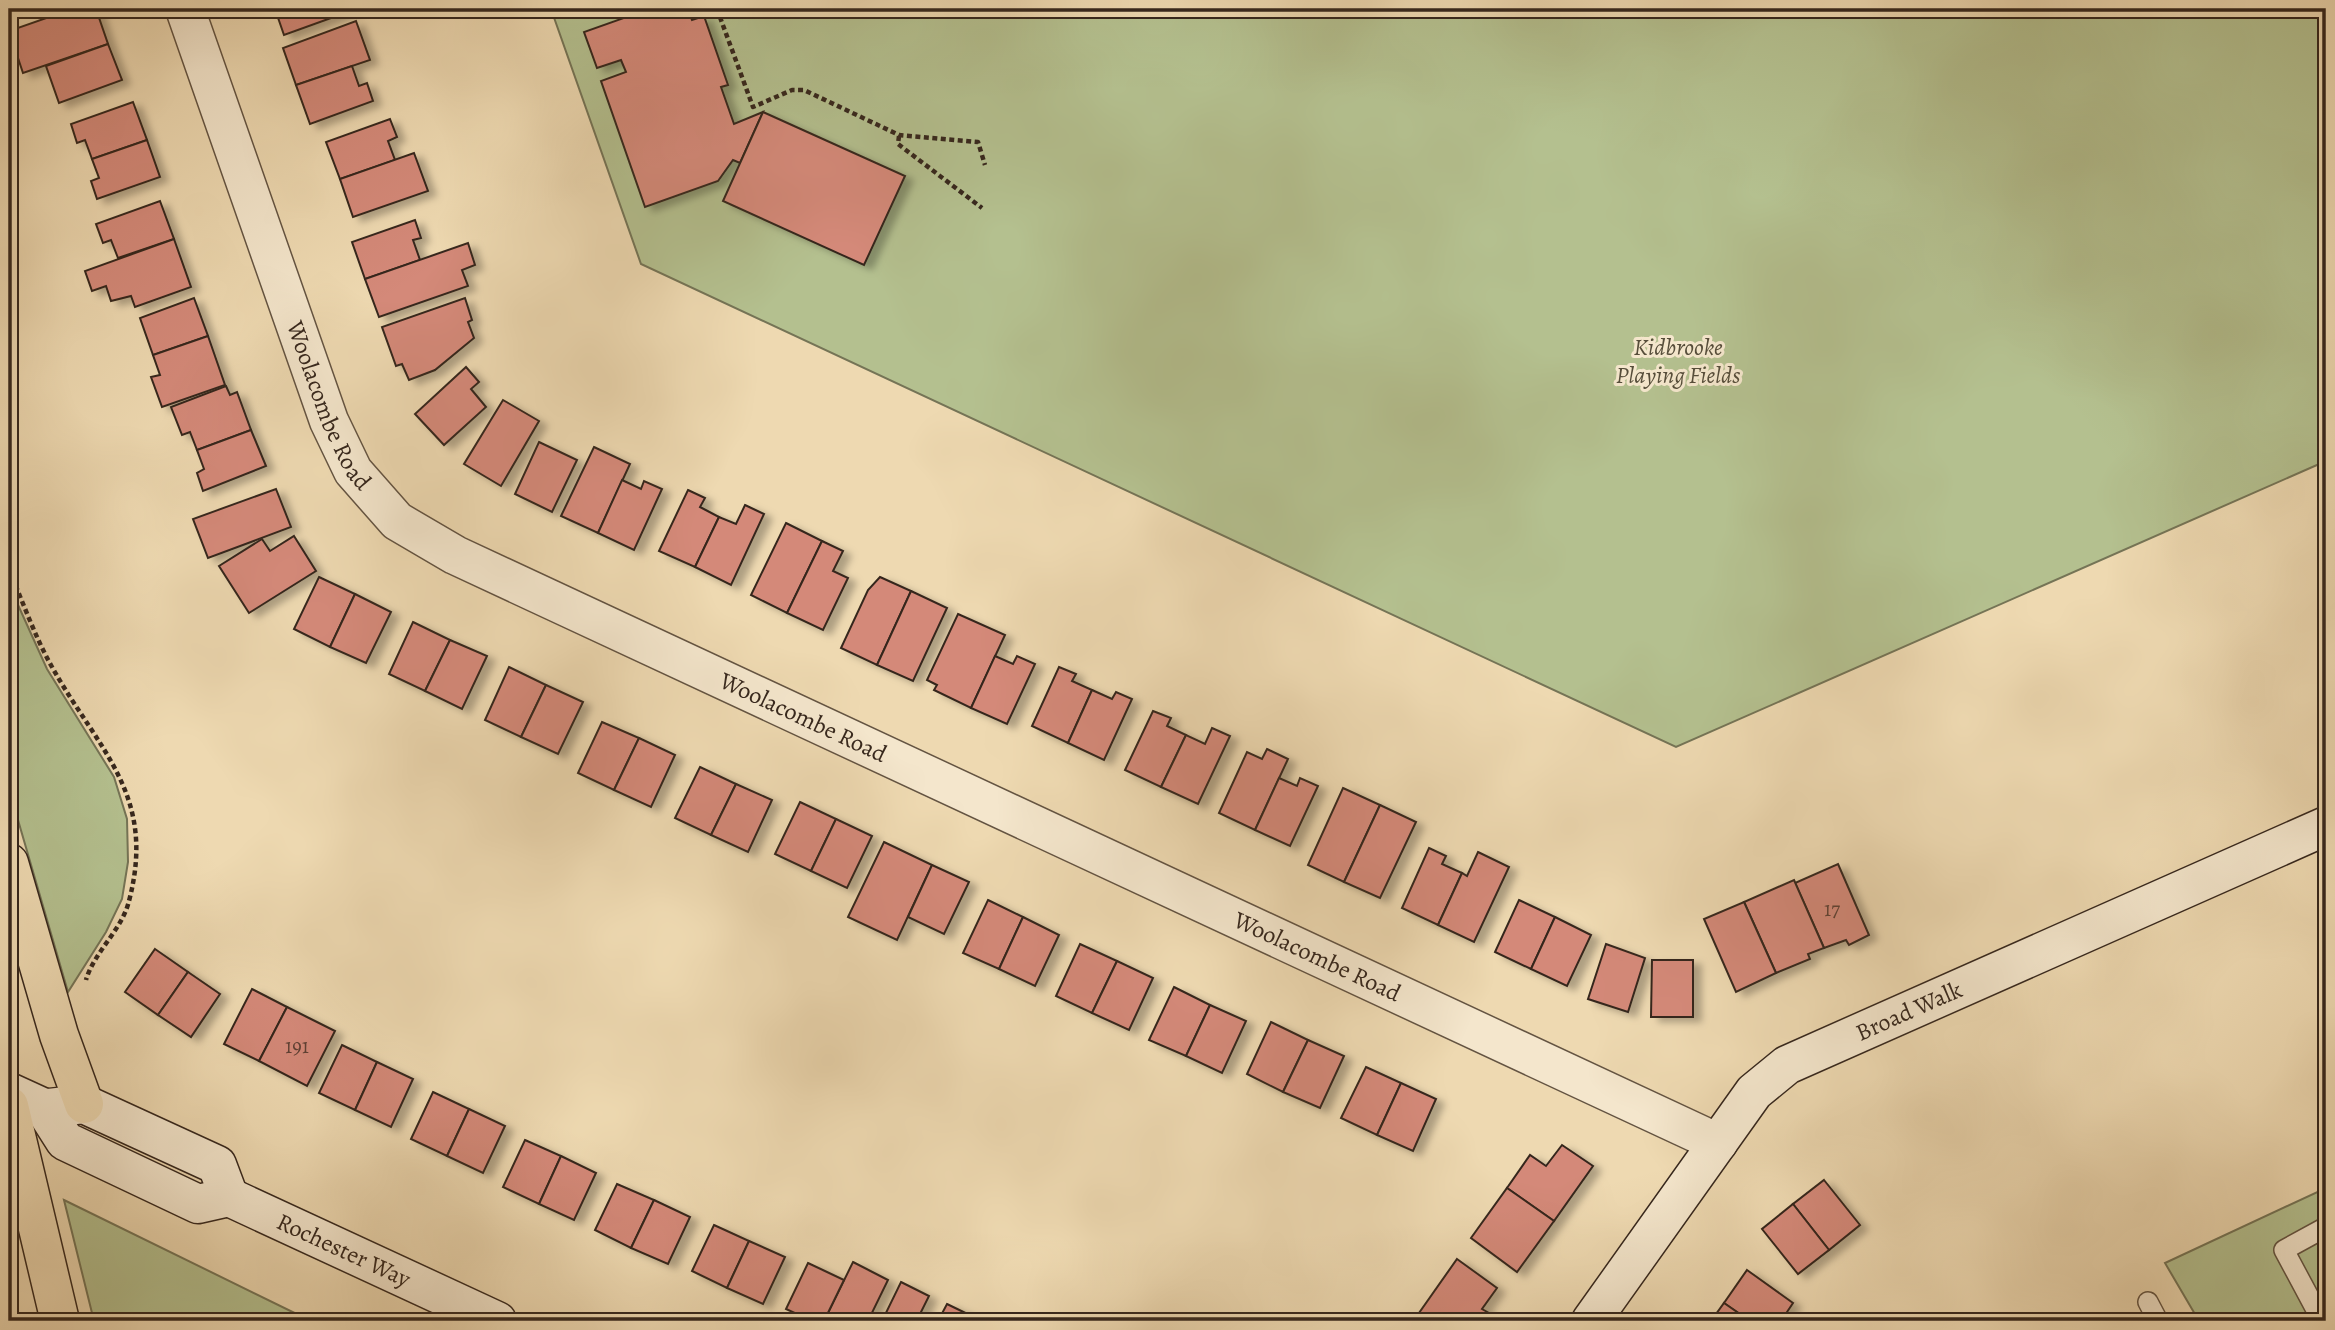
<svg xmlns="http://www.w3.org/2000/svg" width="2335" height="1330" font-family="Alegreya,serif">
<defs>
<filter id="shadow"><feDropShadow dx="8" dy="4.5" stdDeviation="3.5" flood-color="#0004"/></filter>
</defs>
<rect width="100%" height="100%" fill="#eed9b1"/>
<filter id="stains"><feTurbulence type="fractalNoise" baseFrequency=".00286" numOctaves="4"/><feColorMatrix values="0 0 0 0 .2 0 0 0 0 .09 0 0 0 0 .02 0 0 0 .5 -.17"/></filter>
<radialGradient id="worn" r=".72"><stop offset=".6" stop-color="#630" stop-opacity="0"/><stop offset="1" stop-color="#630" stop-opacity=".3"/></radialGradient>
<g fill="#b4c08f" stroke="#757456" stroke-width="2">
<polygon points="551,9 2326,9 2326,461 1676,747 641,264"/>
<polygon points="9,585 47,669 114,777 127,819 128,862 122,899 106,932 68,992 9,789"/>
<polygon points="2326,1188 2326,1321 2199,1321 2165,1263"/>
<polygon points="64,1200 311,1321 94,1321"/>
</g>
<g fill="#d48979" stroke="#36271d" stroke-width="2" filter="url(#shadow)">
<polygon points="72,9 96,9 108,44 23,73 9,31"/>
<polygon points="275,9 356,9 284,35"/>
<polygon points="621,9 688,9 692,20 704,16 728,85 721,87 734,124 763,112 740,163 733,160 718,181 645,207 601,81 626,72 621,60 597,68 584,32 624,18"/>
<polygon points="356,21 370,60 296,85 283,48"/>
<polygon points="108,44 122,80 59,103 46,66"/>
<polygon points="352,66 359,86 367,83 373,101 310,124 296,85"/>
<polygon points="133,102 147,140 92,159 85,140 77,143 71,124"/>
<polygon points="763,112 905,176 864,265 723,201"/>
<polygon points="390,119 397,137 388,141 395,160 340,179 326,142"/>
<polygon points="147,140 160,177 97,199 91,181 99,178 92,159"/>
<polygon points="414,153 428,191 353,217 340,179"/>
<polygon points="160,201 174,239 118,258 111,240 103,243 96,224"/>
<polygon points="415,220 421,238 413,240 420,260 365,279 352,242"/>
<polygon points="174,239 191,287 135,307 131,296 111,301 106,286 92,291 85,271"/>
<polygon points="468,243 475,265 462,270 468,286 379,317 365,279"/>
<polygon points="194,298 208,336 153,355 140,318"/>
<polygon points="465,298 472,320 468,322 474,338 435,370 409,380 402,364 396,366 382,327"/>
<polygon points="208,336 225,385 162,407 151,377 160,375 153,355"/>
<polygon points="466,367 479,382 471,389 486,407 444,445 415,414"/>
<polygon points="226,386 230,395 237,392 251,430 197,450 190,432 182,435 171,407"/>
<polygon points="503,400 539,421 501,486 464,464"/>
<polygon points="251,430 266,466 203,491 197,473 204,469 197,450"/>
<polygon points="539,442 577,460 552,512 515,494"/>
<polygon points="594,447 630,464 598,533 561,516"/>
<polygon points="622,480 641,489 644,481 662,489 634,550 598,533"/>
<polygon points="276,489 291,527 208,558 193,519"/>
<polygon points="688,490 705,498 700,507 719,517 695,567 659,551"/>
<polygon points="745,505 764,514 731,585 695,567 719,517 736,524"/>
<polygon points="786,523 822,541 787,613 751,595"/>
<polygon points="294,536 316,571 249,613 219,566 262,539 270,551"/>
<polygon points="822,541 843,551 833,571 848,578 823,630 787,613"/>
<polygon points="319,577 355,594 330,647 294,629"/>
<polygon points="880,577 911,591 877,665 841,648 868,590"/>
<polygon points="911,591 947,608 913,681 877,665"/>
<polygon points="355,594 391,612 366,663 330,647"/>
<polygon points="958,614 1005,635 971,708 934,690 937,685 927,680"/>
<polygon points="413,622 450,640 425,691 389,674"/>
<polygon points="450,640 487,656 462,709 425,691"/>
<polygon points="995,656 1013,664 1017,656 1035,664 1007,724 971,708"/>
<polygon points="509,667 546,685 521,737 485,720"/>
<polygon points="1059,667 1076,674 1072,681 1092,690 1068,743 1032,726"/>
<polygon points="546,685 583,702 558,754 521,737"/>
<polygon points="1092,690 1112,699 1116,692 1132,699 1104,760 1068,743"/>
<polygon points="1153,711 1171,718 1167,726 1186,735 1161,787 1125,770"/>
<polygon points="602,722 639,738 614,790 578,773"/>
<polygon points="1212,728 1230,736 1198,804 1161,787 1186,735 1205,744"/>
<polygon points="639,738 675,755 651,807 614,790"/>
<polygon points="1267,749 1288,759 1255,830 1219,813 1247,752 1262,759"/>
<polygon points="700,767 736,784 711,835 675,818"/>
<polygon points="1279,778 1297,786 1300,778 1318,786 1290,846 1255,830"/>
<polygon points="736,784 772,800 748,852 711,835"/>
<polygon points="1343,788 1380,805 1344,882 1308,865"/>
<polygon points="800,802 836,819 811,871 775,854"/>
<polygon points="1380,805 1416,822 1380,898 1344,882"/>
<polygon points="836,819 872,836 847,888 811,871"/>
<polygon points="884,842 932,865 897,940 848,917"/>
<polygon points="1429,848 1446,856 1442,864 1462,873 1438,925 1402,908"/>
<polygon points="1478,852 1509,867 1474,942 1438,925 1462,873 1467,876"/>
<polygon points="1838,864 1869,935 1849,945 1846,940 1824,948 1795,883"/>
<polygon points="932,865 969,882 944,934 908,917"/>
<polygon points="1794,880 1824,948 1808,954 1810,959 1776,973 1744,902"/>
<polygon points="988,900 1023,917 999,969 963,953"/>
<polygon points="1519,900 1555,917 1531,969 1495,952"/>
<polygon points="1744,902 1776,973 1736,992 1704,919"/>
<polygon points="1023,917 1059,935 1035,986 999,969"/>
<polygon points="1555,917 1591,935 1567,986 1531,969"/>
<polygon points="1080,944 1117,961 1092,1013 1056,996"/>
<polygon points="1606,944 1645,958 1628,1012 1588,999"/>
<polygon points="155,949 188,972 158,1015 125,992"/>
<polygon points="1652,960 1693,960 1693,1017 1651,1017"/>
<polygon points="1117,961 1153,978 1129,1030 1092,1013"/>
<polygon points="188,972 220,994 191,1037 158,1015"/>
<polygon points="1174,987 1210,1005 1186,1056 1149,1040"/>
<polygon points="252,989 287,1007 259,1061 224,1044"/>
<polygon points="1210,1005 1246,1021 1222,1073 1186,1056"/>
<polygon points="287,1007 335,1031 307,1086 259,1061"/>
<polygon points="1271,1022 1308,1040 1283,1092 1247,1074"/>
<polygon points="1308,1040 1344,1056 1320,1108 1283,1092"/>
<polygon points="342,1045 377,1062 355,1110 319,1093"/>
<polygon points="377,1062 413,1079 391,1127 355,1110"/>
<polygon points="1366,1067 1401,1083 1377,1135 1341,1118"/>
<polygon points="1401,1083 1436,1099 1413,1151 1377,1135"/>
<polygon points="433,1092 469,1109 447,1156 411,1139"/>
<polygon points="469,1109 505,1126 483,1173 447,1156"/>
<polygon points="525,1140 561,1156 539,1204 503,1187"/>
<polygon points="1562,1145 1593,1166 1554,1221 1507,1188 1530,1155 1546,1166"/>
<polygon points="561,1156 596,1173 574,1220 539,1204"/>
<polygon points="1824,1180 1860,1225 1829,1250 1793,1204"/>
<polygon points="617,1184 654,1200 631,1248 595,1230"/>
<polygon points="1507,1188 1554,1221 1517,1272 1471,1238"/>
<polygon points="654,1200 690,1217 668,1264 631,1248"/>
<polygon points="1793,1204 1829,1250 1798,1274 1762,1229"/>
<polygon points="714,1225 749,1241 727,1288 692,1271"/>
<polygon points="749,1241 785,1257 763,1304 727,1288"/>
<polygon points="1457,1259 1497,1288 1482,1309 1489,1313 1483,1321 1431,1321 1419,1313"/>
<polygon points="853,1262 888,1280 868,1321 824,1321"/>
<polygon points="808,1263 844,1280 824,1321 812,1321 786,1309"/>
<polygon points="1747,1270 1793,1303 1781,1321 1750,1321 1724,1303"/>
<polygon points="901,1282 929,1296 919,1316 929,1321 882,1321"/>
<polygon points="1724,1303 1750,1321 1711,1321"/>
<polygon points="947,1304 982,1321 938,1321"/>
</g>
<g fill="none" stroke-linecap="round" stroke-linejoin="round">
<g stroke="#645442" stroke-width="22">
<g id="lane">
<polyline points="2148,1302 2158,1321"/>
<polyline points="2322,1321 2284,1250 2326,1227"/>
</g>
</g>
<g stroke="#645442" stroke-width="41">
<g id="street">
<path id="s1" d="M185,9L329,421L353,471L397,521L455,555L1718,1143"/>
</g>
</g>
<g stroke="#36271d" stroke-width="41">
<g id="secondary">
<path id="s2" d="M9,1092L44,1108L65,1141L198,1204L229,1197L497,1321"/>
<polyline points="49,1108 84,1104 217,1165 229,1197"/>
<path id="s3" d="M1591,1321L1754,1092L1787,1065L2326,826"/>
</g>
</g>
<g stroke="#36271d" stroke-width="41">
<g id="highway">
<polyline points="9,863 59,1035 84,1104"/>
<polyline points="9,1106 60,1321"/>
</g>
</g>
<g stroke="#36271d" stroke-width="4.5" stroke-dasharray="5 3.5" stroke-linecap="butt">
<polyline points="717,9 753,107 792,90 804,90 899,135 978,142 985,165"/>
<polyline points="899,136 898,144 982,208"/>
<path d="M9,570C23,602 35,637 52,667C99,751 157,795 129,901C122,930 94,952 86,980"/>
<polyline points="9,1038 18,1042"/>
</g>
<use href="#lane" stroke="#f4e6cc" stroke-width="19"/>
<use href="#street" stroke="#f4e6cc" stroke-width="38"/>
<use href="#secondary" stroke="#f4e6cc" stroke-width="38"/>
<use href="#highway" stroke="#eed9b1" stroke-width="38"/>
</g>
<g text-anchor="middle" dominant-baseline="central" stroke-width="6" stroke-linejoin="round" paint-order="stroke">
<g font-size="21" fill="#5e4034">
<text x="1832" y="909">17</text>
<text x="297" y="1046">191</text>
</g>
<g font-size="24" font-style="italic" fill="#564d3a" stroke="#f4e6cc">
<text x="1678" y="347">Kidbrooke<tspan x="1678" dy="28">Playing Fields</tspan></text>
</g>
<g font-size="24" fill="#36271d" stroke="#f4e6cc">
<text stroke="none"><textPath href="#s1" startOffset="422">Woolacombe Road</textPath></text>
<text stroke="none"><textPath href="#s1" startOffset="1010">Woolacombe Road</textPath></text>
<text stroke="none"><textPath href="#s1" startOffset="1577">Woolacombe Road</textPath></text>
<text stroke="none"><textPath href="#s3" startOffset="457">Broad Walk</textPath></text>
<text stroke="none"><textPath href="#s2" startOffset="383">Rochester Way</textPath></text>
</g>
</g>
<rect width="2335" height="1330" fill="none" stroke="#eed9b1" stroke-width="35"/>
<rect x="10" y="10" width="2314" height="1309" fill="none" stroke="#36271d" stroke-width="3.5"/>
<rect x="18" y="18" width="2300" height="1295" fill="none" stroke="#36271d" stroke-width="2"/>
<rect width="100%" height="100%" filter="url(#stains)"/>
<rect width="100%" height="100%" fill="url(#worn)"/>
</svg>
